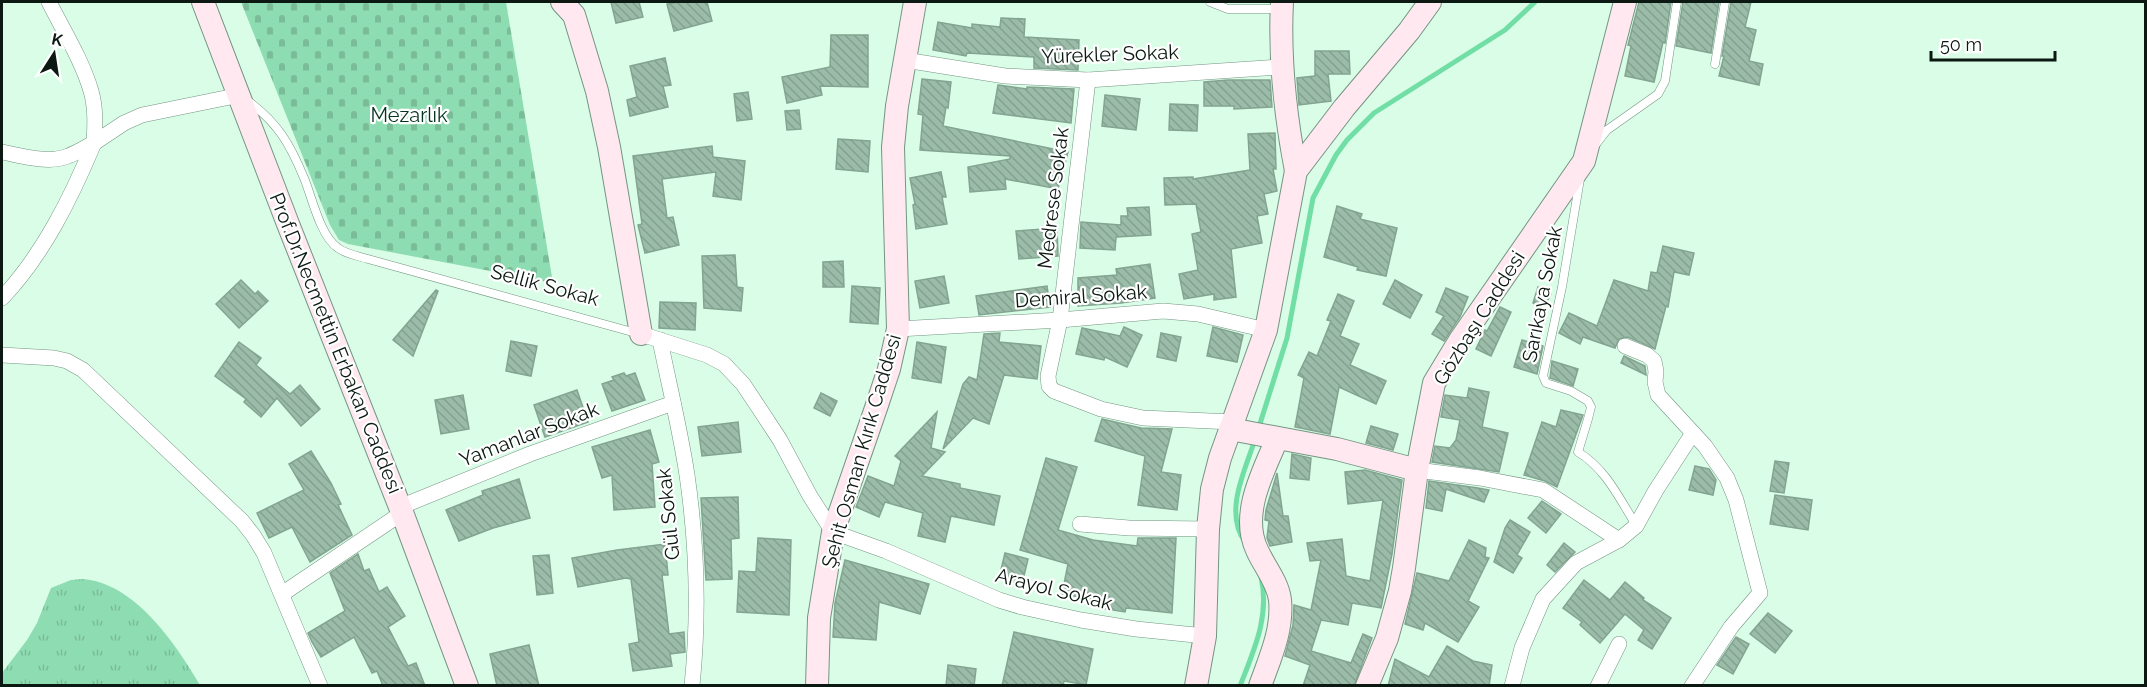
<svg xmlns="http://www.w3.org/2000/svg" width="2147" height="687" font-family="Raleway,sans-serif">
<defs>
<pattern id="grass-tufts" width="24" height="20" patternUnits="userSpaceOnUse" patternTransform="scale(1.5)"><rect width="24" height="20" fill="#8edcb1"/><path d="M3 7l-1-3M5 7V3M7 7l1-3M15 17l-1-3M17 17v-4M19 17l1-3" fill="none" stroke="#79bc97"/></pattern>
<pattern id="cemetery-stones" width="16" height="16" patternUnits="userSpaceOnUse" patternTransform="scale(1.5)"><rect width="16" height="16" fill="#8edcb1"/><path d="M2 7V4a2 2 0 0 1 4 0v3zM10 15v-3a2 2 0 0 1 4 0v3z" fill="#79bc97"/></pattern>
<pattern id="building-back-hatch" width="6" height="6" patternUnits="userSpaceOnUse" patternTransform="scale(1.5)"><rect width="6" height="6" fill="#9abca8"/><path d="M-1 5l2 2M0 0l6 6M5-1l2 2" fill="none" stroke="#84a190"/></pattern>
</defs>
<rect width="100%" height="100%" fill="#d9fde7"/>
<path fill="url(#grass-tufts)" d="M82,579C134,582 176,644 200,685H2V673L27,640L37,623L51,588L71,580Z"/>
<polygon fill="url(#cemetery-stones)" points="241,2 506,2 553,283 348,244 339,240 330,225"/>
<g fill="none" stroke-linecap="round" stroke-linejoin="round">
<g stroke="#71dea6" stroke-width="5">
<polyline points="1258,430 1287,338 1313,198 1336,155 1347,140 1374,113 1505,30 1535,2"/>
<path d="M1245,542C1223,511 1246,469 1255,439"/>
<path d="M1240,686C1254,650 1270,616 1261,577"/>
</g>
</g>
<g fill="url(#building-back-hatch)" stroke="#83a490" stroke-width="1.5">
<polygon points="611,2 639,2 643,17 616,23"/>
<polygon points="678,2 707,2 712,21 674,31 667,4"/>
<polygon points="1639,2 1671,2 1665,43 1663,42 1654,82 1625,76 1631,46 1628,45"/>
<polygon points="1683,2 1719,2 1711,53 1676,46"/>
<polygon points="1731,2 1751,2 1745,27 1756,30 1749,61 1763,64 1759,85 1719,76 1724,56 1722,56"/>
<polygon points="1001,18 1025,19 1024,37 1079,40 1078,70 1034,68 1034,57 967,53 966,56 933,50 938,22 972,28 972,24 1000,27"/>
<polygon points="831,35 868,35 868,87 820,86 822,95 787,103 782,77 830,67"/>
<polygon points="1315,51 1349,51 1350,74 1328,74 1331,101 1299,105 1297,78 1315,76"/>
<polygon points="665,58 671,85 663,86 668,107 630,116 627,100 637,97 630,66"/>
<polygon points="922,79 951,82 948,108 946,107 943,126 1068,152 1058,189 1005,179 1006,189 970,192 968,167 1010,159 1010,156 920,150 923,115 918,114"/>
<polygon points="1228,80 1270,80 1272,107 1234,109 1234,106 1204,106 1204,82"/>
<polygon points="998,85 1027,89 1027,87 1074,89 1071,123 993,113"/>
<polygon points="748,92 752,119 737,121 734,94"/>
<polygon points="1105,95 1140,99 1136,130 1102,126"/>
<polygon points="1170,104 1198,105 1197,131 1169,130"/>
<polygon points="799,110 801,129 787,130 785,111"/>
<polygon points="1275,133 1276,169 1273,169 1277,191 1264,194 1268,214 1257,216 1262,243 1231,249 1236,297 1214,300 1214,294 1184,299 1179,274 1198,270 1192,234 1201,232 1196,204 1165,205 1164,178 1193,177 1193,179 1250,170 1248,134"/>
<polygon points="838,139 870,141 868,172 836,169"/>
<polygon points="712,146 713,157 745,161 741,200 713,196 716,172 662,179 667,218 673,217 679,245 645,253 638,225 642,224 633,156"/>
<polygon points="941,172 946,197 942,197 947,224 916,229 913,205 915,204 910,178"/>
<polygon points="1337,206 1362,214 1360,219 1397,228 1386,276 1357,270 1358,267 1324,257"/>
<polygon points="1149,207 1151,235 1116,237 1115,250 1080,248 1081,222 1121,225 1121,216 1128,216 1127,208"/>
<polygon points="1057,228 1058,256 1019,259 1016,231"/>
<polygon points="1663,246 1694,253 1689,275 1674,272 1668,307 1666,306 1655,349 1628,337 1619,339 1615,348 1583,337 1580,344 1559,333 1569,313 1597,326 1614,280 1648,291 1651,272 1657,273"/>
<polygon points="735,255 737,287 743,288 741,311 704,308 702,256"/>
<polygon points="843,261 844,287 823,287 823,262"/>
<polygon points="1150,264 1155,298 1121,303 1078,306 1078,278 1117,275 1116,269"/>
<polygon points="944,276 949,303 920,308 915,281"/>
<polygon points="241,280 255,294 258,291 268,301 239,328 216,304"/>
<polygon points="1395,280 1422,295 1410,318 1383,304"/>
<polygon points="852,286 880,288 878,324 850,322"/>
<polygon points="1047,286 1050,307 979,315 976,296"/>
<polygon points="1538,287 1551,294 1543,309 1533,303"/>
<polygon points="1446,288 1468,297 1460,317 1444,341 1432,334 1444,316 1436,312"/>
<polygon points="436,290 438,291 413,356 393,340"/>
<polygon points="1338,294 1354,301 1340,336 1359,344 1350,365 1386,381 1376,404 1339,387 1330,434 1295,427 1304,378 1298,375 1309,352 1317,356 1331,321 1327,320"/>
<polygon points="660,302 696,303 695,330 659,328"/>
<polygon points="1500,307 1511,312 1491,356 1476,349 1485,330 1487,331"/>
<polygon points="1124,327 1142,335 1127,367 1105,357 1104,360 1076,354 1082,328 1120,336"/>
<polygon points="1213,327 1243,335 1237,362 1207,356"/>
<polygon points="1000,333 999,342 1041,346 1037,379 1004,375 989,424 973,418 943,449 963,384 969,377 977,380 984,334"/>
<polygon points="1161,333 1181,337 1176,361 1157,357"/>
<polygon points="1522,340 1543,346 1537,374 1514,367"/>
<polygon points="511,341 537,346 531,376 506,371"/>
<polygon points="239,342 261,358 256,365 290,394 300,385 320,409 301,426 277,398 261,417 244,402 246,399 215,376"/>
<polygon points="917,342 946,347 941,383 912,378"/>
<polygon points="1624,356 1645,366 1646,375 1621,363"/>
<polygon points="1552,361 1578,369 1573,386 1550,378"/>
<polygon points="624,373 626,376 635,373 645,400 612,411 602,384 614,380 612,377"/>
<polygon points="1469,388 1489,392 1482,427 1508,433 1499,472 1432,462 1435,446 1450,448 1456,440 1460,420 1441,417 1445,395 1467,398"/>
<polygon points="577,390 588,422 545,437 534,405"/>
<polygon points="821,393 837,401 830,416 814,408"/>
<polygon points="463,395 469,429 441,434 435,400"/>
<polygon points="1561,410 1583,415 1557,487 1545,481 1524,475 1542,422 1556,427"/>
<polygon points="937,412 931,448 945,452 922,476 960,484 960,488 1000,496 994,525 951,516 945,542 918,536 923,513 885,502 879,517 856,507 868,476 894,486 901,461 895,456"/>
<polygon points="1102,419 1141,428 1172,429 1161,472 1181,475 1177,510 1138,505 1145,456 1095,441"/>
<polygon points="738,422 741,452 702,456 698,427"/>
<polygon points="1371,426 1398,434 1393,450 1366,443"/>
<polygon points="650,430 659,462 652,464 655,507 614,510 612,475 602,478 592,447"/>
<polygon points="311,451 331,483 341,504 338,505 352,535 310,562 292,527 269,538 257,513 304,490 289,464"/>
<polygon points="1292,454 1311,458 1309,480 1290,478"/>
<polygon points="1046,458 1077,467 1058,530 1093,540 1137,546 1138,538 1176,538 1172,613 1126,608 1125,612 1094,607 1095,600 1062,594 1068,564 1020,550"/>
<polygon points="1775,461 1789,463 1784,493 1770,491"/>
<polygon points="1695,466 1709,469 1716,480 1713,495 1689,490"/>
<polygon points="1365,470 1402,480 1392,554 1381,608 1352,603 1348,625 1321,620 1311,651 1351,663 1363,634 1372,638 1354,686 1303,686 1310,665 1285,656 1293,625 1294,605 1311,610 1321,560 1310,561 1307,543 1342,539 1346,576 1370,581 1383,500 1348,504 1345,472"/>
<polygon points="1277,473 1283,516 1288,516 1292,542 1270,546 1267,538 1269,521 1265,520 1266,510"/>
<polygon points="519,479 530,518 493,528 459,541 446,510 483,495 482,491"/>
<polygon points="1429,481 1478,488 1489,490 1484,502 1446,489 1442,511 1426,508"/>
<polygon points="1775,495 1812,500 1808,530 1770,524"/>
<polygon points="738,497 739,538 731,539 732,579 706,580 701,498"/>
<polygon points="1542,501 1561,514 1546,533 1528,518"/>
<polygon points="1510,520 1530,532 1517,555 1522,558 1513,573 1494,562 1505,528"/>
<polygon points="758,538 791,540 789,615 737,612 739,571 756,572"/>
<polygon points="1469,540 1486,548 1485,557 1489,558 1468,601 1479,607 1458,642 1425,623 1423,630 1405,624 1417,573 1449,581"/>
<polygon points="1564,543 1575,552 1555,572 1547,565"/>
<polygon points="665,544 668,575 662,575 669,634 684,632 685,652 670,654 672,666 633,671 629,644 639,642 631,579 626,578 578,587 572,558 617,550"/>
<polygon points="1005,553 1028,559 1022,584 999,578"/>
<polygon points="358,554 364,571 369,569 379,592 387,587 405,616 388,627 408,666 416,663 425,686 383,686 377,671 372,673 354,637 321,657 312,642 308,633 345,611 330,573"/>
<polygon points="549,555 553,593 537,595 533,556"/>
<polygon points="845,560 929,584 920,614 879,602 876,640 833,637 835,603"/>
<polygon points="1584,580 1610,600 1625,582 1644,598 1643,600 1671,618 1652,649 1638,640 1644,630 1625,614 1600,643 1580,625 1582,622 1563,608"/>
<polygon points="1768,613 1792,631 1775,653 1750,634"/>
<polygon points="1014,632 1093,649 1086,685 1064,681 1063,686 1002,686"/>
<polygon points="1736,637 1749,644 1733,674 1717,665"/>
<polygon points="529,645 539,686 497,686 490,654"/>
<polygon points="1447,646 1473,661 1492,665 1489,686 1388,686 1395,659 1429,677"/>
<polygon points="948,665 976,669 974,686 946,686"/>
</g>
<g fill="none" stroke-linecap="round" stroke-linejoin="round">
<g stroke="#749582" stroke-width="9">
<g id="lane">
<polyline points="1210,2 1228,9 1280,9"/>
<polyline points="1715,64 1725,2"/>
<path d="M248,101C278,123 290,144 304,178C312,197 320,236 338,248C346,254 358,256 368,259L636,333"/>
<polyline points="1596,144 1607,130 1658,94 1665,81 1677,2"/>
<path d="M1580,179L1562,287L1543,376L1546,383L1571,391L1588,401L1591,407L1588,419L1578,452C1606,469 1619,498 1636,525"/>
</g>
</g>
<g stroke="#749582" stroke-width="16">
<g id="street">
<path d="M49,2C63,30 82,60 91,91C96,108 95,126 94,143L124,123L142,115L240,95"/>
<polyline points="905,60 1005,76 1088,80 1281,67"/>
<polyline points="1088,80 1060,320 1048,376 1049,386 1054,391 1101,409 1143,418 1233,422"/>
<path d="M2,152C22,156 49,164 68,156C77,153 86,147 94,143"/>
<path d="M2,298C43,255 71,198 94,143"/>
<polyline points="898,329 1060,320 1163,311 1198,314 1266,330"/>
<polyline points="641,334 707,355 724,364 743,384 759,408 780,440 810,496 833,532 886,551 999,600 1022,607 1081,620 1136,629 1205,636"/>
<path d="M660,340C669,385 680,429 687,475C697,544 699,616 692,686"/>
<polyline points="1625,346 1647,355 1654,361 1656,371 1655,382 1658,395 1705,446 1727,478 1736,500 1760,593 1731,627 1692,686"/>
<polyline points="2,355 54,358 67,361 83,370 242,521 253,535 264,553 320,686"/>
<polyline points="1417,470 1480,478 1543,490 1619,540"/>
<polyline points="400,507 530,454 673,403"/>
<polyline points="1080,524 1129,528 1208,529"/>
<polyline points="282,594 402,513"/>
<polyline points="1512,686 1522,648 1543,599 1576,563 1619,540 1636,526 1656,490 1693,433"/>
<polyline points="1598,686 1619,644"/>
</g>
</g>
<g stroke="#749582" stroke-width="24">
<g id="secondary">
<polyline points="203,2 288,224 400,507 467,686"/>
<polyline points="562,2 574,15 597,91 609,147 641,334"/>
<path d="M1282,2C1279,60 1285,114 1296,171"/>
<polyline points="1230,429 1337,449 1417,470"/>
<polyline points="817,686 819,618 833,532 876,408 889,369 898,329 893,147 897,106 915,2"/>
<polyline points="1196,686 1205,636 1208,529 1212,489 1220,458 1266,330 1296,171 1344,108 1409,31 1430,2"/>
<path d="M1260,686C1270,658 1283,630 1280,600C1278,582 1264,566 1257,550C1240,514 1263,472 1277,439"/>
<polyline points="1367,686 1387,638 1400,591 1404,568 1417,470 1434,383 1460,340 1584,161 1625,2"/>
</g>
</g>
<use href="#lane" stroke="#fff" stroke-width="8"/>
<use href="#street" stroke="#fff" stroke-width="15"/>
<use href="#secondary" stroke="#ffe8f0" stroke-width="22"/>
</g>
<g text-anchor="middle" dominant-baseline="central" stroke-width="4.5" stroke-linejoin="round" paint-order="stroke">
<g font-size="20" fill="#0c1912" stroke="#fff">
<text transform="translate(1110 54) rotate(-2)">Yürekler Sokak</text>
<text transform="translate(1053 198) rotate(-83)">Medrese Sokak</text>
<text transform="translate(545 285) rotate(15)">Sellik Sokak</text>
<text transform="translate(1542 294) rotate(-79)">Sarıkaya Sokak</text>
<text transform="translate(1081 296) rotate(-4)">Demiral Sokak</text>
<text transform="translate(1479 318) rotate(-58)">Gözbaşı Caddesi</text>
<text transform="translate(336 343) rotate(68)">Prof.Dr.Necmettin Erbakan Caddesi</text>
<text transform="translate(529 434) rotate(-21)">Yamanlar Sokak</text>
<text transform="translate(861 451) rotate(-74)">Şehit Osman Kırık Caddesi</text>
<text transform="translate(668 514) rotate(-96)">Gül Sokak</text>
<text transform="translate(1054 589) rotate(14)">Arayol Sokak</text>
</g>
<g font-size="20" fill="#053621" stroke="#fff">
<text x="409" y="115">Mezarlık</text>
</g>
</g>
<rect width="2147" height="687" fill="none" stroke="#0c1912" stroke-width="6"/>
<g transform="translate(54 54) rotate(12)" stroke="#ffffff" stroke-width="4.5" paint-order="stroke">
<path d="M0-4.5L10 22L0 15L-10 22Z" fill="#0c1912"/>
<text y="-9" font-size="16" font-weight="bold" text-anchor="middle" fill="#0c1912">K</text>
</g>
<path d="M1931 51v9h124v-9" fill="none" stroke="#0c1912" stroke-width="3"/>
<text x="1940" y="51" font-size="18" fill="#0c1912" stroke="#ffffff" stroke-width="4.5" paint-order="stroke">50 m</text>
</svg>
